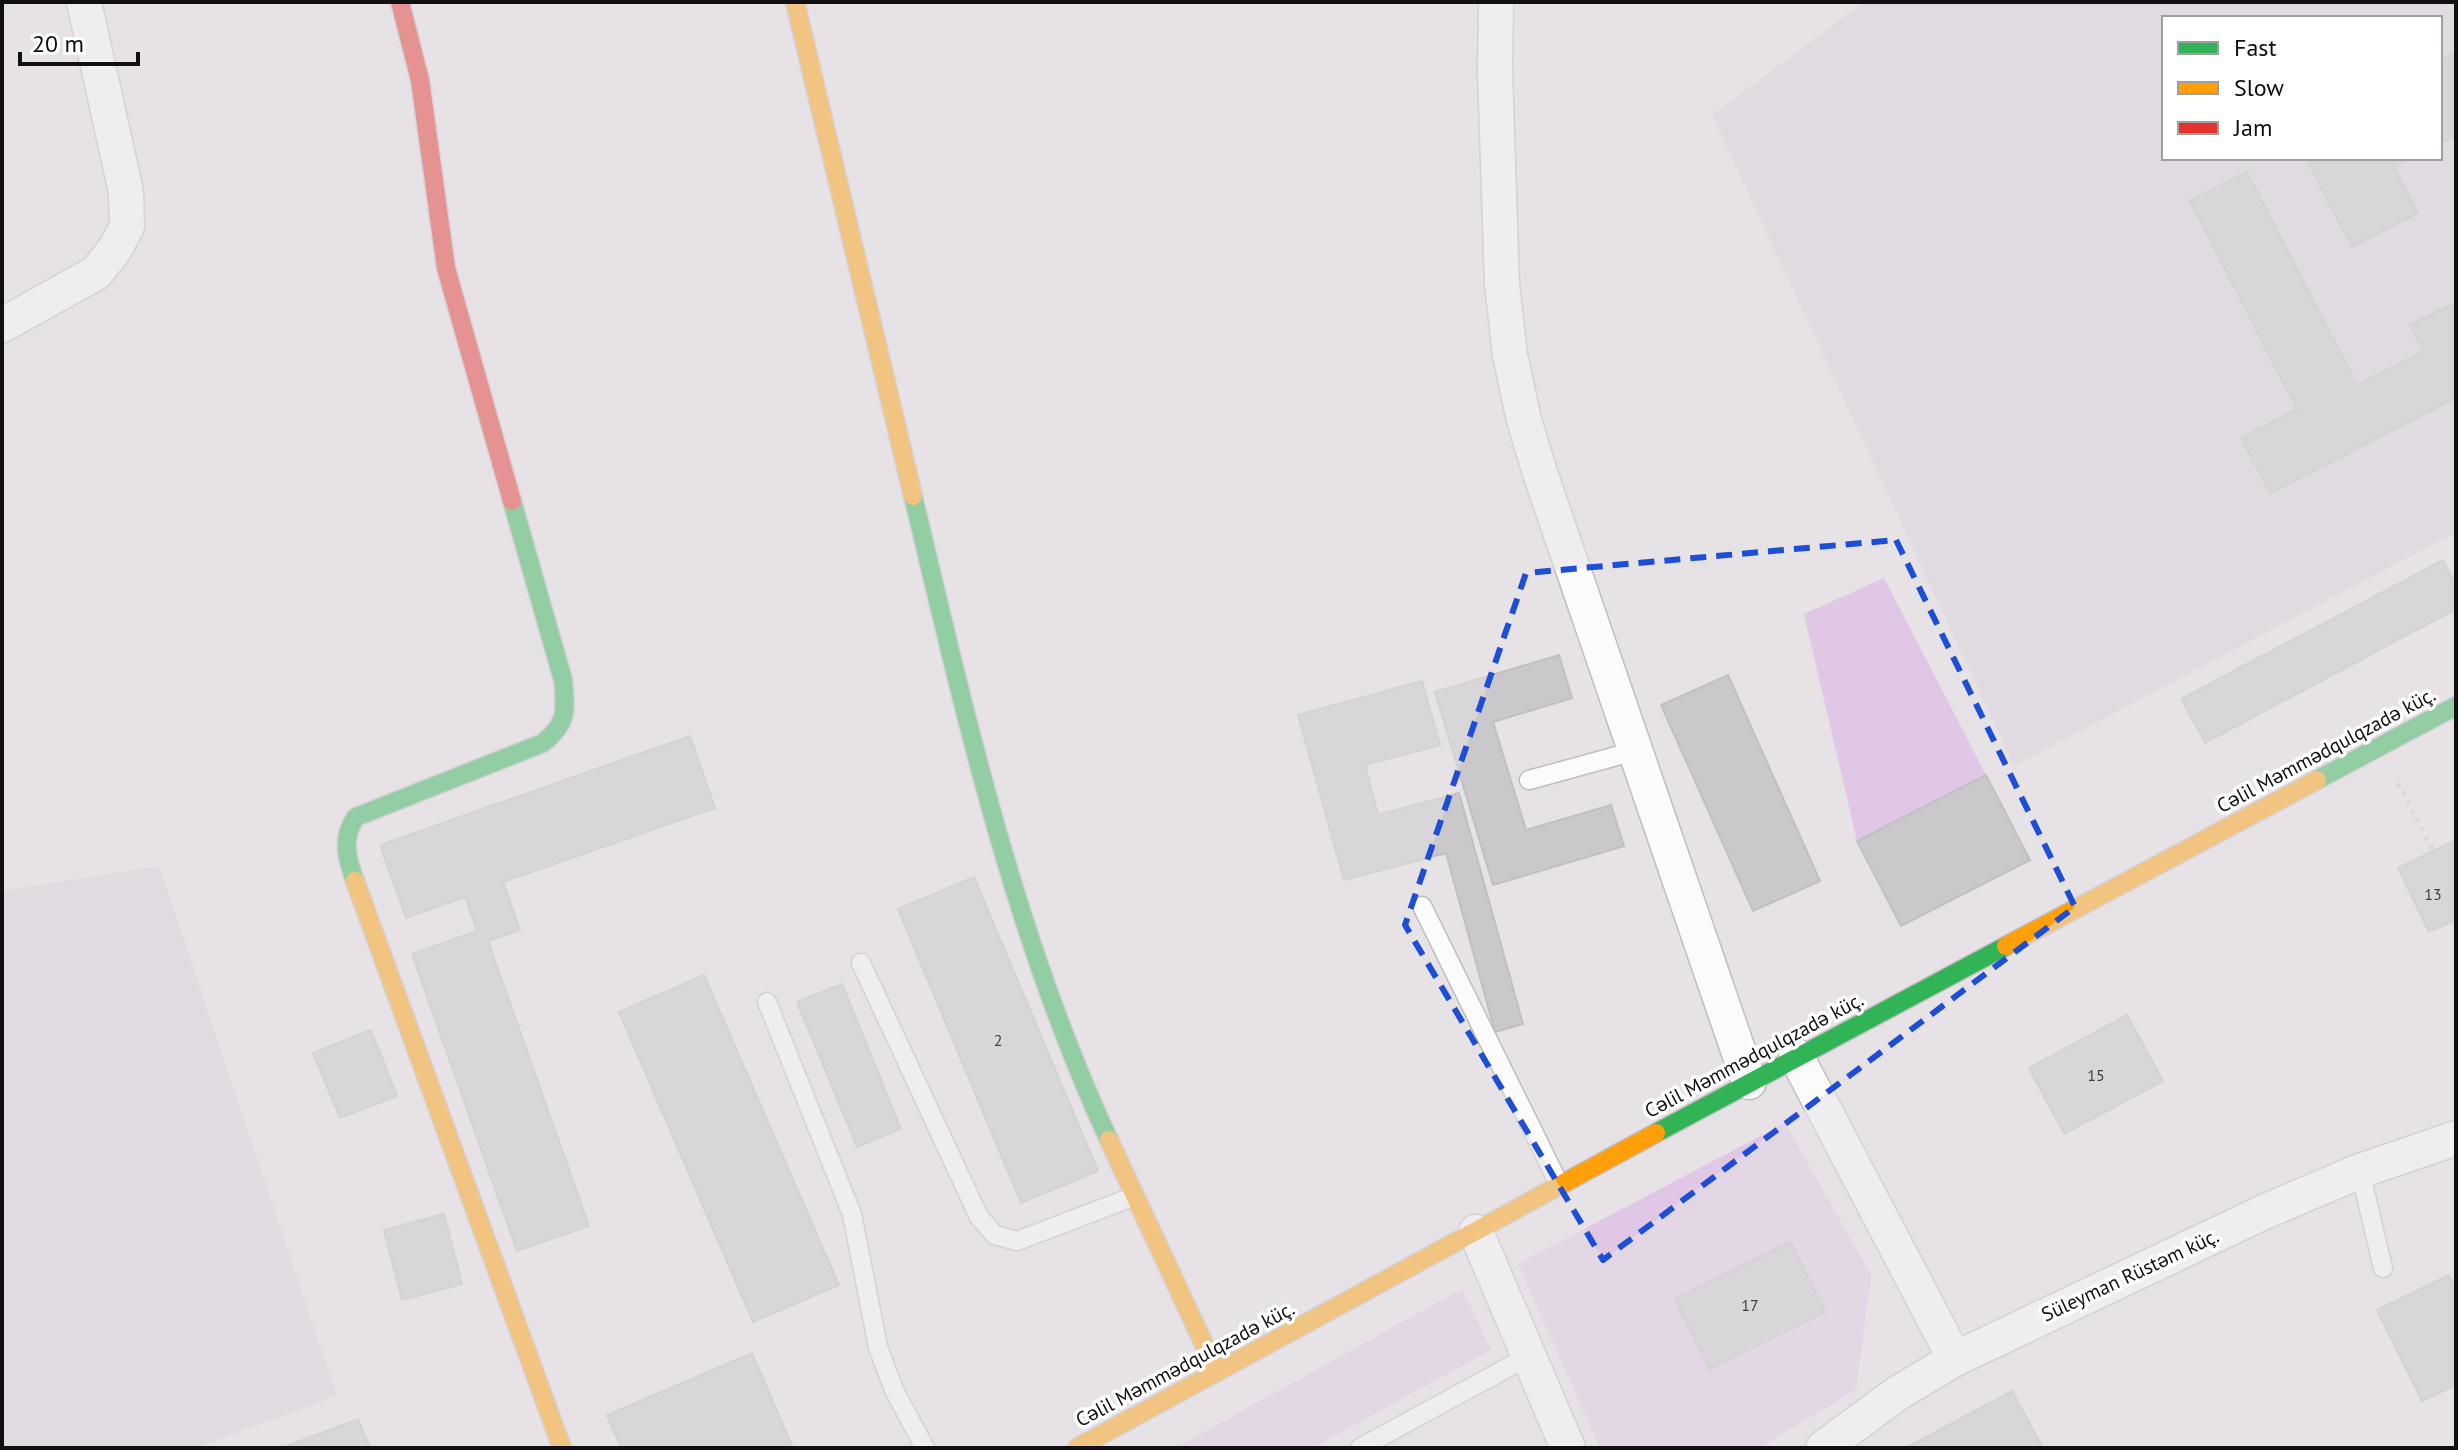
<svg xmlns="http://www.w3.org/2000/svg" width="2458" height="1450" font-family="'PT Sans',sans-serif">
<rect width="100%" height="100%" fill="#e6e2e6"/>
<g fill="#dad2db" fill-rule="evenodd">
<path d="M1864,2H2456V532L2014,766L1712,115ZM2164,18H2440V158H2164Z"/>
<polygon points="159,866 337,1396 195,1448 2,1448 2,891"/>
</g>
<g fill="#e0c7e5">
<polygon points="1884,578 1986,775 1857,841 1804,614"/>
<polygon points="1785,1123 1871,1275 1856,1390 1758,1448 1600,1448 1518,1264"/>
<polygon points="1462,1289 1491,1350 1312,1448 1175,1448"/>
</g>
<g fill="#cbc8cb" stroke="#c2bfc2" stroke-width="2">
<polygon points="2456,52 2456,144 2453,137 2440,143 2440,118 2443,117 2440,112 2440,60"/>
<polygon points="2306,158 2411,158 2394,167 2418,213 2352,247"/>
<polygon points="2247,172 2357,385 2424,351 2410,325 2454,303 2456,308 2456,398 2270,493 2241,438 2297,409 2190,201"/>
<polygon points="2443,560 2456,586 2456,609 2205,743 2181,699"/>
<polygon points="1559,655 1572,698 1493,722 1526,830 1611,805 1624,846 1493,885 1435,692"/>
<polygon points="1728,675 1820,881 1753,911 1661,705"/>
<polygon points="1422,681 1440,745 1365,765 1378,815 1459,793 1523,1024 1495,1032 1446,853 1344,880 1298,715"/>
<polygon points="690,736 715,808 503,882 520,930 488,941 589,1226 517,1251 412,954 477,931 465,897 406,918 380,845"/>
<polygon points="1986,775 2030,860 1901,926 1857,841"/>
<polygon points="2456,840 2456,920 2429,932 2398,868"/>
<polygon points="974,877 1098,1171 1021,1203 898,909"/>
<polygon points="704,975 839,1285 753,1322 619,1012"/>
<polygon points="842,984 901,1129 857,1147 797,1002"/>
<polygon points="2127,1015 2163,1081 2064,1134 2029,1068"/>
<polygon points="371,1030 397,1096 340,1118 313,1053"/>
<polygon points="444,1214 462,1284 402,1300 384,1230"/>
<polygon points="1791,1242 1825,1312 1709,1369 1675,1299"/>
<polygon points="2449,1275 2456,1291 2456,1385 2422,1401 2377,1310"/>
<polygon points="752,1353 793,1448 621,1448 607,1415"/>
<polygon points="2012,1391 2043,1448 1906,1448"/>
<polygon points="358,1419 370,1448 284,1447"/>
</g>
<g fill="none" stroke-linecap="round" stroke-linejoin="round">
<g stroke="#c0bdc0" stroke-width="21">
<g id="lane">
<polyline points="1529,780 1635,751"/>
<polyline points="1422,906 1560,1186"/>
<polyline points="861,963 979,1217 995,1235 1017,1241 1135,1196"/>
<polyline points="767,1002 852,1214 878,1347 894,1390 925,1448"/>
<polyline points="2360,1171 2383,1268"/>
<polyline points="1360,1448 1529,1356"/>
</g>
</g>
<g stroke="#c0bdc0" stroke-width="37">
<g id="street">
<polyline points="1496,2 1495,71 1502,284 1510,355 1524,420 1540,473 1749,1082"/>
<polyline points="2,325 96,273 115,249 127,226 126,192 84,2"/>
<polyline points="1796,1056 1955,1359"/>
<polyline points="1476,1232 1568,1448"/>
<polyline points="1823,1448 1898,1393 1955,1359 2264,1212 2360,1171 2456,1138"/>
</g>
</g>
<g stroke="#c0bdc0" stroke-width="21">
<g id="fast">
<path d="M913,496C965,713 1014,936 1109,1140"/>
<polyline points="2317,780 2456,706"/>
<path d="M355,881C347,859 341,838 356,817L543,743C568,723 566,710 563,680L512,501"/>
<polyline points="1656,1133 2006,946"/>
</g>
</g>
<g stroke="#c0bdc0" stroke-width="21">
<g id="slow">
<polyline points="795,2 913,496"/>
<polyline points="355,881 562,1448"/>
<polyline points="2006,946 2317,780"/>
<polyline points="1109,1140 1217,1372"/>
<polyline points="1077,1448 1656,1133"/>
</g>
</g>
<g stroke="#c0bdc0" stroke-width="21">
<polyline id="jam" points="400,2 420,80 446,268 512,501"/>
</g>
<polyline stroke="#cdcdcd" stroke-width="5" stroke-dasharray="4 6" stroke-linecap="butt" points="2398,783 2433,851"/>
<use href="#lane" stroke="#fbfbfb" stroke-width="18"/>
<use href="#street" stroke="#fbfbfb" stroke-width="34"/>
<use href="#fast" stroke="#30b455" stroke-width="18"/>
<use href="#slow" stroke="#ff9f0a" stroke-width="18"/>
<use href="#jam" stroke="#e5322d" stroke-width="18"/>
</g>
<path d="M0 0H2458V1450H0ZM1896,540L2075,907L1603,1260L1405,925L1526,573Z" fill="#e6e2e6" fill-opacity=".55" fill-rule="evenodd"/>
<path fill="none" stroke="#1d4ed8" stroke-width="6" stroke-dasharray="16 10" stroke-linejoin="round" d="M1896,540L2075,907L1603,1260L1405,925L1526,573Z"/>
<g text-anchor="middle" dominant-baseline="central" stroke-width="7" stroke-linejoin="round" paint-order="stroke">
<g font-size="16" fill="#403e41">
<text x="2433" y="894">13</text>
<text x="998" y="1040">2</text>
<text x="2096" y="1075">15</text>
<text x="1750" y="1305">17</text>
</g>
<g font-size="20" fill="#110f12" stroke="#fff">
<text transform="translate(2326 750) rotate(-28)">Cəlil Məmmədqulqzadə küç.</text>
<text transform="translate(1754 1055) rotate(-28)">Cəlil Məmmədqulqzadə küç.</text>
<text transform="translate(2130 1275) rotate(-25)">Süleyman Rüstəm küç.</text>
<text transform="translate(1185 1364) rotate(-28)">Cəlil Məmmədqulqzadə küç.</text>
</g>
</g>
<rect width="2458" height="1450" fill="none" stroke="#110f12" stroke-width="8"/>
<rect x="2162" y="16" width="280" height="144" fill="#ffffff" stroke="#a09fa0" stroke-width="2"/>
<rect x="2178" y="42" width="40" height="12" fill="#30b455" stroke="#a09fa0" stroke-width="2"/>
<text x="2234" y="56" font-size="24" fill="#110f12">Fast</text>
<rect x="2178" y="82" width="40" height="12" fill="#ff9f0a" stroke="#a09fa0" stroke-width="2"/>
<text x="2234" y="96" font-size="24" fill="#110f12">Slow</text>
<rect x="2178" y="122" width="40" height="12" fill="#e5322d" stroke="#a09fa0" stroke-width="2"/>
<text x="2234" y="136" font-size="24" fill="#110f12">Jam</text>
<path d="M20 52v12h118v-12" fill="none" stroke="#110f12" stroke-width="4"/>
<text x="32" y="52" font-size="24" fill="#110f12" stroke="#ffffff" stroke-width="6" paint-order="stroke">20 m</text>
</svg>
